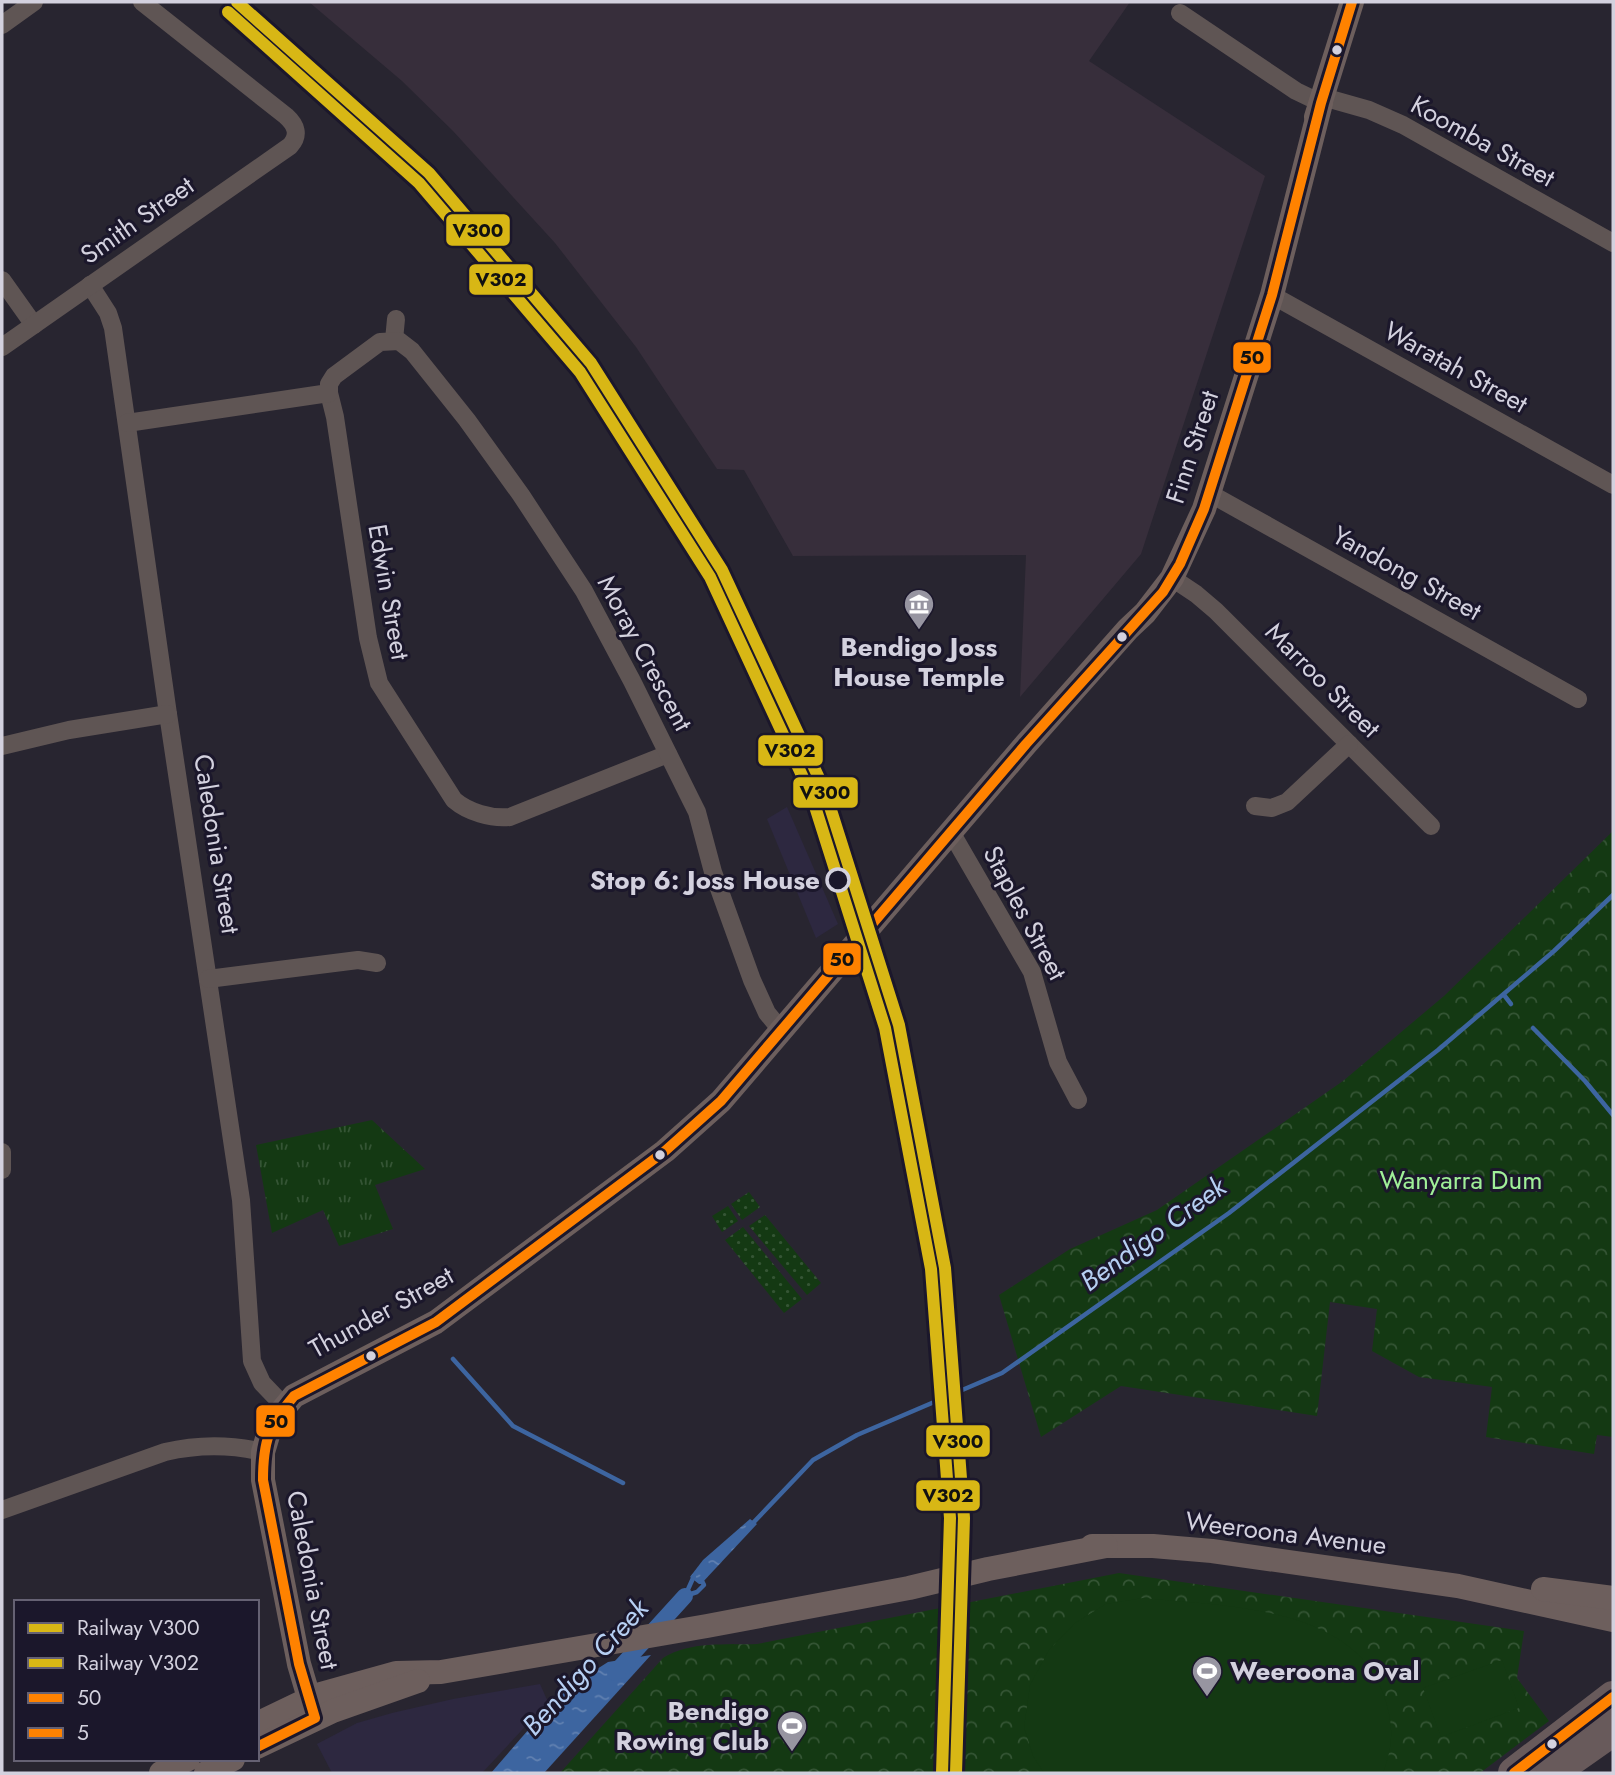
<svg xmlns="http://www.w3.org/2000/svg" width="1615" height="1775" font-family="Jost,sans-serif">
<defs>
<pattern id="grass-tufts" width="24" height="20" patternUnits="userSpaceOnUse" patternTransform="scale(1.75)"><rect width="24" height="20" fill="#143913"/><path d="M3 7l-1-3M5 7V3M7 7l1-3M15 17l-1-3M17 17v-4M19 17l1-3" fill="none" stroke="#355535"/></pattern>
<pattern id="park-crowns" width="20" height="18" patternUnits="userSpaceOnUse" patternTransform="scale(1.75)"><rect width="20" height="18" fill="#143913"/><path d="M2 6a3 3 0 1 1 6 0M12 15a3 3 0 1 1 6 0" fill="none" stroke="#355535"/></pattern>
<pattern id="garden-dots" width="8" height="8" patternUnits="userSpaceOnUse" patternTransform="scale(1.75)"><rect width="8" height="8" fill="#143913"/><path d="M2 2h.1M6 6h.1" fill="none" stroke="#355535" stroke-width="1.8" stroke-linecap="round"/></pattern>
<pattern id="water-ripples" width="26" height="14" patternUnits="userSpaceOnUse" patternTransform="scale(1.75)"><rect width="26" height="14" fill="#3d65a0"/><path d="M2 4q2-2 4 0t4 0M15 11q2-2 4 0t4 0" fill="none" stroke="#6181b1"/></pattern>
</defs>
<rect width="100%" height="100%" fill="#282530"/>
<g fill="#2d2840">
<polygon points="787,807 838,924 816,938 767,819"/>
<polygon points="540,1684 548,1702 482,1773 332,1773 317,1744 357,1723 392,1713 453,1699"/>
</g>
<polygon fill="#372e3b" points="309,2 1130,2 1089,61 1265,176 1141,554 1020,697 1026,555 793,556 744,470 717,469 636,347 555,243 453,131 402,81"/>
<polygon fill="url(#grass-tufts)" points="372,1120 425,1169 375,1185 393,1229 339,1246 323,1210 272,1233 256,1145"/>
<g fill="url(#park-crowns)">
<polygon points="1613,831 1613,1437 1597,1435 1594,1454 1486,1437 1492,1387 1419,1377 1372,1351 1377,1309 1330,1302 1317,1416 1121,1386 1041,1437 999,1295 1070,1249 1157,1210 1343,1081 1444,996"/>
<path d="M1119,1573L1524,1631L1517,1678L1549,1721L1480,1773H560L663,1658C690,1641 726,1645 757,1644Z"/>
</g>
<g fill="url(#garden-dots)">
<polygon points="749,1192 760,1207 742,1220 731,1204"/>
<polygon points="728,1206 738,1221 722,1232 712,1216"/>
<polygon points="765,1215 821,1283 807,1295 749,1226"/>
<polygon points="743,1227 802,1299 784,1313 725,1240"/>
</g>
<g fill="#143913">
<path d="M1143,1598C1221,1606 1349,1605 1382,1691C1394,1721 1394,1744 1383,1773H1044L1033,1756L1024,1727L1030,1685L1049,1650L1075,1623L1106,1604Z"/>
<polygon points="1502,1660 1519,1708 1441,1737 1423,1688"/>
</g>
<g fill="url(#water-ripples)">
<polygon points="750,1519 757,1524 701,1584 699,1584 690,1577 703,1560"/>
<polygon points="651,1655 544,1773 491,1773 561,1692 608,1662"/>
</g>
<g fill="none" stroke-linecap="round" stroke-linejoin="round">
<g stroke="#3d65a0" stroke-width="4.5">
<polyline points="1504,995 1511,1004"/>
<polyline points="1533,1028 1585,1081 1613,1115"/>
<polyline points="453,1359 513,1426 623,1483"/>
<polyline points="752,1524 813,1460 857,1435 1002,1373 1229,1213 1438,1050 1554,951 1613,895"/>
<polyline points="685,1596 694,1576"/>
<polyline points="685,1596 697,1592 704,1585 701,1579"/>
</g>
<polyline stroke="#3d65a0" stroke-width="16" points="615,1673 685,1596"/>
<g stroke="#5f5554" stroke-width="18">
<polyline points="1180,13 1296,91 1321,103"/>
<polyline points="2,25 34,2"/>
<polyline points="1323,97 1369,110 1403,125 1613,243"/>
<polyline points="2,280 34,325"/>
<polyline points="90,285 108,313 113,328 168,714 241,1200 252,1361 262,1383 285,1407"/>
<polyline points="1272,295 1613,485"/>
<polyline points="394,340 396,319"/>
<path d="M2,347L290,146C300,135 296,125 286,116L142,2"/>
<path d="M329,393L335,417L368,638L379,683L454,800C468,812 491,819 510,817L668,754"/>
<polyline points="127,423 329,393 329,384 334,376 380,342 399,341 412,351 467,420 521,495 584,591 632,681 690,798 697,812 713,872 752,980 767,1013 781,1030"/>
<polyline points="1209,493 1578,699"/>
<polyline points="1172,578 1196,594 1216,611 1431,826"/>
<polyline points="2,746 69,730 168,714"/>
<polyline points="1255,806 1272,808 1287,802 1349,744"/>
<polyline points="951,832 1032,972 1058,1062 1078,1100"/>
<polyline points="208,979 358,960 377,963"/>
<polyline points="2,1152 2,1170"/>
<path d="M2,1510L165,1452C199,1444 229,1444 263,1452"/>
</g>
<g stroke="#6d5f5d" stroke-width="24">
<polyline points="1316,117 1352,2"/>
<polyline points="1092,1546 1153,1546 1212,1551 1458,1586 1613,1620"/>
<polyline points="1543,1589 1613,1598"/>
<polyline points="315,1718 299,1664 263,1480 263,1452 269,1432 279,1414 294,1396 436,1322 665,1151 721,1101 1026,744 1128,629 1145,613 1172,578 1204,509 1272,295 1321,103"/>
<polyline points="257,1724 317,1695 396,1673 441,1672 707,1626 909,1588 988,1569 1106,1546"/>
<polyline points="257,1747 333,1711 418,1681"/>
<polyline points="161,1773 188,1759"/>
<polyline points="206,1773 233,1759"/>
</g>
<g stroke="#685a5b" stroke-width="32">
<polyline points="1514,1773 1613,1697"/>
<polyline points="1552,1773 1613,1730"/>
</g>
<g stroke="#1b172b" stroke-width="16">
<path id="bus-1" d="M257,1747L315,1718L299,1664L263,1480C263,1440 269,1426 294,1396L436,1322L665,1151L721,1101L1026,744L1163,592L1180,564L1204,509L1272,295L1321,103L1352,2"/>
</g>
<g stroke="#1b172b" stroke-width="16">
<polyline id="bus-2" points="1514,1773 1613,1697"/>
</g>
<use href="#bus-1" stroke="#ff8200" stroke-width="10"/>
<use href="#bus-2" stroke="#ff8200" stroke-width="10"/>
<g stroke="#1b172b" stroke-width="18">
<polyline id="rail-1" points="237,2 429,173 591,363 722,570 825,791 899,1025 945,1268 964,1518 956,1773"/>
</g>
<g stroke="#1b172b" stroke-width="18">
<polyline id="rail-2" points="228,12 419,183 580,372 710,577 812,797 885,1028 931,1269 950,1518 942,1773"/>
</g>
<use href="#rail-1" stroke="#d8b715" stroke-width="12"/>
<use href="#rail-2" stroke="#d8b715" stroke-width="12"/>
</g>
<defs>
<g id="museum-pin" transform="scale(1.575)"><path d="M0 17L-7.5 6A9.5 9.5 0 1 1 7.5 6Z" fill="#9795a1" stroke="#1b172b"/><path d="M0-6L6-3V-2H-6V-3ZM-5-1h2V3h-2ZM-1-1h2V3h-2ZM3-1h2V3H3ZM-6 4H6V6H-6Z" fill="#fff"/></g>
<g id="stadium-pin" transform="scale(1.575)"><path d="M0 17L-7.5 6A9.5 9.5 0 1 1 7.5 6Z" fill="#9795a1" stroke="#1b172b"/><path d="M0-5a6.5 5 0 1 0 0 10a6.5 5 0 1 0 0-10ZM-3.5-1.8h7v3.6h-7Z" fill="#fff"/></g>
</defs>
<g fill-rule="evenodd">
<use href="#museum-pin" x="919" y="604"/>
<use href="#stadium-pin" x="1207" y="1671"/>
<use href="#stadium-pin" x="792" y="1726"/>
</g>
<g fill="#d3d1de" stroke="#1b172b" stroke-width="2.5">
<circle cx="1337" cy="50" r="6"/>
<circle cx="1122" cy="637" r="6"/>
<circle cx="660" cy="1155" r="6"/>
<circle cx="371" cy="1356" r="6"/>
<circle cx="1552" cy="1744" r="6"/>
</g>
<circle fill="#1b172b" stroke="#d3d1de" stroke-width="3.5" cx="838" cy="880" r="11"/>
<g text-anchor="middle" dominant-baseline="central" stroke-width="6" stroke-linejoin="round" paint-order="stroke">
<g font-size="26" fill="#d3d1de" stroke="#1b172b">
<text transform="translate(1483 141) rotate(29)">Koomba Street</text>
<text transform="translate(137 220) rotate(-35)">Smith Street</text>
<text transform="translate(1456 367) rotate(29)">Waratah Street</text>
<text transform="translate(1192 447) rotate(-72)">Finn Street</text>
<text transform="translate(1407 573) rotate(29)">Yandong Street</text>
<text transform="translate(389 592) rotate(80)">Edwin Street</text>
<text transform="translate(645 653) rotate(62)">Moray Crescent</text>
<text transform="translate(1323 680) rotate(45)">Marroo Street</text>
<text transform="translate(217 844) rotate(81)">Caledonia Street</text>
<text transform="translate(1025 913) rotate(62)">Staples Street</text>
<text transform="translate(381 1312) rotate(-29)">Thunder Street</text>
<text transform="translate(1286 1533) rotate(7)">Weeroona Avenue</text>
<text transform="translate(313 1580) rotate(79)">Caledonia Street</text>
</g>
<g font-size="26" font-weight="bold" fill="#d3d1de" stroke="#1b172b">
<text x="919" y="647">Bendigo Joss<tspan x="919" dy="30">House Temple</tspan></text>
<text x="1230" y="1671" text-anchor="start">Weeroona Oval</text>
<text x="769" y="1711" text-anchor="end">Bendigo<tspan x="769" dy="30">Rowing Club</tspan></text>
</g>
<g font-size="26" font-weight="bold" fill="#d3d1de" stroke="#1b172b" text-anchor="end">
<text x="820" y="880">Stop 6: Joss House</text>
</g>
<g font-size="26" fill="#a0f098" stroke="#1b172b">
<text x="1461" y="1180">Wanyarra Dum</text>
</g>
<g font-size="28" font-style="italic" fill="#b6cff3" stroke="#1b172b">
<text transform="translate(1153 1234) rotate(-36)">Bendigo Creek</text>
<text transform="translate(585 1667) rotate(-48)">Bendigo Creek</text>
</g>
</g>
<g stroke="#1b172b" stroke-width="2.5">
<rect x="445" y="213" width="66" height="34" rx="7" fill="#d8b715"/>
<rect x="468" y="263" width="66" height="33" rx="7" fill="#d8b715"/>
<rect x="1232" y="341" width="40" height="33" rx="7" fill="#ff8200"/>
<rect x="757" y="734" width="67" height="33" rx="7" fill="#d8b715"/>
<rect x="792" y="776" width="67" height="33" rx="7" fill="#d8b715"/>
<rect x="822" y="942" width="40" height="34" rx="7" fill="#ff8200"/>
<rect x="255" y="1404" width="41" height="34" rx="7" fill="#ff8200"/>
<rect x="925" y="1424" width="66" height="34" rx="7" fill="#d8b715"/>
<rect x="915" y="1479" width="66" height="33" rx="7" fill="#d8b715"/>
</g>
<g font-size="19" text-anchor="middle" font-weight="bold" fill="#111">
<text x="478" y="237">V300</text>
<text x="501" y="286">V302</text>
<text x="1252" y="364">50</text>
<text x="790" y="757">V302</text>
<text x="825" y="799">V300</text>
<text x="842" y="966">50</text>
<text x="276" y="1428">50</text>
<text x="958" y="1448">V300</text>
<text x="948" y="1502">V302</text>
</g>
<rect width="1615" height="1775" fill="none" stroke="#d3d1de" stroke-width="7"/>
<rect x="14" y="1600" width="245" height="161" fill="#1b172b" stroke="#656173" stroke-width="2"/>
<rect x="28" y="1623" width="35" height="10" fill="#d8b715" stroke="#656173" stroke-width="2"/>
<text x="77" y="1635" font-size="21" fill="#d3d1de">Railway V300</text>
<rect x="28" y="1658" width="35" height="10" fill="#d8b715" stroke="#656173" stroke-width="2"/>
<text x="77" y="1670" font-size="21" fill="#d3d1de">Railway V302</text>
<rect x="28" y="1693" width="35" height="10" fill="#ff8200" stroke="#656173" stroke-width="2"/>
<text x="77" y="1705" font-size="21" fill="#d3d1de">50</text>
<rect x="28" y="1728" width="35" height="10" fill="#ff8200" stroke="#656173" stroke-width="2"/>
<text x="77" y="1740" font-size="21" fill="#d3d1de">5</text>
</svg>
